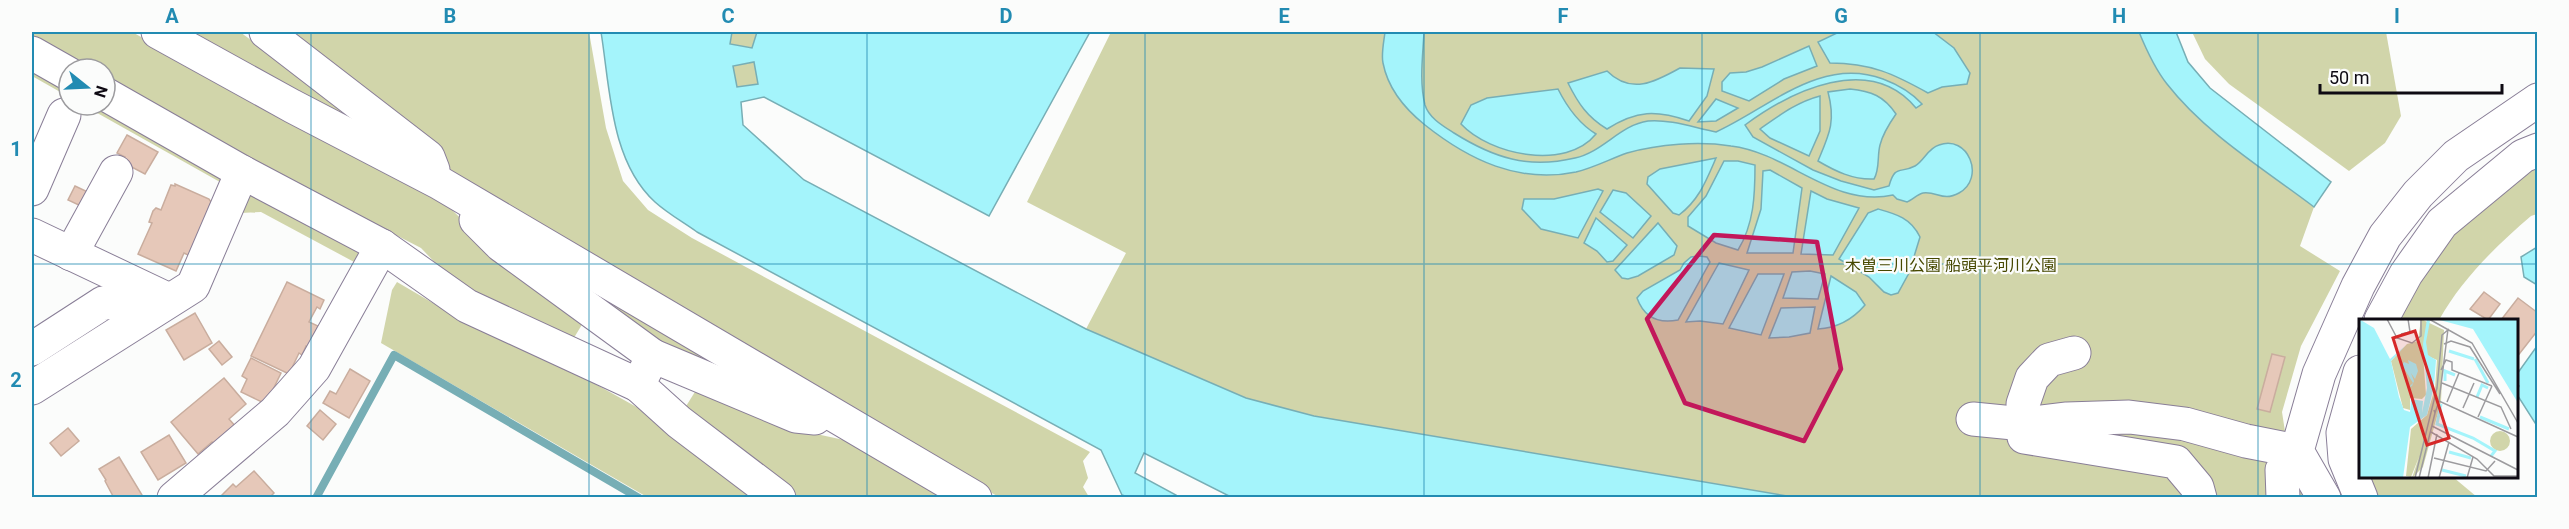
<svg xmlns="http://www.w3.org/2000/svg" width="2569" height="529" font-family="Roboto,'Noto Sans JP',sans-serif">
<rect width="100%" height="100%" fill="#fbfcfb"/>
<g fill="#d1d5aa">
<polygon points="32,32 132,32 446,204 496,253 586,318 569,346 473,302 421,248 105,85 105,69 76,69 32,44"/>
<polygon points="180,32 240,32 399,150"/>
<polygon points="277,32 379,34 407,32 589,32 606,128 623,181 648,210 692,238 1090,452 1083,461 1088,478 1083,487 1089,497 999,497 881,431 467,188 432,148"/>
<polygon points="732,32 757,32 752,48 730,44"/>
<path d="M1111,32H2139C2146,49 2155,69 2167,84C2206,134 2264,169 2314,207L2300,246L2340,271L2301,346L2282,412L2292,477L2304,497H1793L1314,416L1246,398L1086,329L1126,253L1027,202Z"/>
<polygon points="2192,32 2386,32 2401,116 2385,143 2349,171 2229,84 2205,59"/>
<polygon points="32,58 69,80 69,97 32,76"/>
<polygon points="755,62 758,84 737,87 733,66"/>
<polygon points="83,105 105,105 228,170 227,186"/>
<path d="M2537,158V214L2531,216C2496,246 2462,279 2439,320H2391L2448,229Z"/>
<polygon points="249,193 362,248 356,263 261,212 240,213"/>
<polygon points="531,257 788,402 653,342"/>
<polygon points="397,282 462,320 549,358 674,428 763,497 647,497 381,343 392,290"/>
<polygon points="698,387 793,429 858,443 956,497 795,497 683,411"/>
<polygon points="2362,477 2453,477 2477,497 2374,497"/>
</g>
<g fill="#a4f4fb" stroke="#77aeb5" stroke-width="1.5" fill-rule="evenodd">
<path d="M601,32H732L730,44L752,48L757,32H1090L989,216L764,97L741,102L743,125L804,180L1086,329L1246,398L1314,416L1793,497H1231L1144,453L1135,473L1176,495L1175,497H1128L1122,495L1101,450L697,232C683,222 667,213 655,202C610,161 610,87 601,32ZM754,62L758,84L737,87L733,66Z"/>
<path d="M1385,32H1424C1423,55 1419,81 1425,105C1429,118 1443,126 1454,133C1494,158 1528,169 1575,158C1603,152 1620,125 1648,121C1670,119 1695,128 1716,132C1769,108 1820,56 1883,79C1899,85 1911,92 1922,104L1916,108C1870,52 1791,91 1745,125L1753,137L1813,170L1841,181L1874,190L1889,186C1895,164 1900,174 1915,166C1924,161 1928,148 1939,145C1968,134 1986,178 1959,193C1943,202 1937,191 1923,193C1918,194 1912,200 1907,202L1897,199L1893,195C1832,208 1789,153 1731,146C1699,141 1659,144 1627,153C1610,159 1593,168 1576,172C1519,184 1469,160 1425,125C1405,109 1388,89 1383,63C1381,54 1384,41 1385,32Z"/>
<path d="M1839,32H1933L1954,48L1970,73L1967,84L1942,87L1928,93C1894,74 1871,63 1830,63L1818,42Z"/>
<path d="M2139,32H2176L2188,62L2210,88L2331,182L2314,207C2264,169 2206,134 2167,84C2155,69 2146,49 2139,32Z"/>
<polygon points="1809,46 1817,66 1784,79 1749,101 1722,91 1722,82 1730,73 1746,72 1762,67"/>
<path d="M1680,68L1714,69L1707,96L1689,121C1656,110 1637,110 1607,129C1587,117 1578,103 1568,83L1607,71C1631,95 1655,82 1680,68Z"/>
<path d="M1558,89C1567,107 1578,123 1596,134C1566,171 1490,155 1461,124L1471,105L1487,98Z"/>
<path d="M1850,89C1871,91 1884,96 1896,114C1889,124 1883,133 1880,145C1877,156 1880,169 1874,179C1853,180 1835,171 1818,161C1829,135 1836,122 1828,92Z"/>
<path d="M1820,96V131L1809,156L1770,138L1760,129C1780,115 1797,102 1820,96Z"/>
<polygon points="1716,99 1738,108 1716,121 1698,122"/>
<path d="M1716,158C1706,181 1699,200 1679,215L1673,213L1647,184L1648,177L1660,169Z"/>
<path d="M1724,161H1738L1755,165C1755,195 1754,224 1738,250L1716,243L1688,226V217L1706,196Z"/>
<polygon points="1770,170 1802,188 1793,253 1747,253 1761,209 1763,171"/>
<polygon points="1598,189 1603,191 1578,238 1541,229 1522,209 1524,199 1554,199"/>
<polygon points="1613,190 1626,193 1651,216 1633,238 1600,212"/>
<polygon points="1811,191 1827,199 1859,208 1833,255 1801,254"/>
<path d="M1878,209C1896,214 1911,218 1920,237L1909,273L1898,293L1891,295L1884,292L1869,277L1839,259L1868,213Z"/>
<polygon points="1596,218 1627,245 1613,261 1607,262 1597,251 1584,243"/>
<polygon points="1658,223 1677,246 1674,255 1638,276 1628,279 1622,278 1615,270"/>
<polygon points="2537,247 2537,285 2524,277 2521,257"/>
<path d="M1699,256L1707,257L1710,262L1678,320C1658,324 1644,317 1637,298L1643,291L1680,270L1684,263L1691,257Z"/>
<polygon points="1719,263 1749,270 1723,324 1700,321 1686,322"/>
<polygon points="1810,271 1825,274 1818,299 1783,298 1792,272"/>
<polygon points="1758,274 1784,274 1761,335 1729,328"/>
<path d="M1831,276L1856,292L1865,305C1853,319 1837,328 1818,329Z"/>
<polygon points="1815,307 1810,333 1789,337 1769,338 1781,308"/>
<polygon points="2537,346 2537,426 2516,393 2519,386 2517,384 2517,374"/>
</g>
<g fill="none" stroke-linecap="round" stroke-linejoin="round">
<polyline stroke="#77aeb5" stroke-width="8" points="316,498 394,355 639,498"/>
</g>
<g fill="#e6c8b9" stroke="#c9ad9e" stroke-width="1.5">
<polygon points="127,135 158,152 145,174 122,162 125,157 117,153"/>
<polygon points="175,184 209,199 211,202 190,256 184,253 176,271 138,254 152,223 149,222 153,211 156,208 161,210 171,185 175,186"/>
<polygon points="75,186 90,193 83,207 68,200"/>
<polygon points="287,282 324,300 320,309 317,307 309,322 318,326 308,347 306,346 302,355 299,353 289,374 251,356"/>
<polygon points="2484,292 2500,304 2488,320 2470,309"/>
<polygon points="2518,298 2538,313 2538,330 2516,358 2516,320 2501,320"/>
<polygon points="195,313 212,343 184,360 166,330"/>
<polygon points="219,341 232,357 222,365 209,349"/>
<polygon points="2272,354 2285,357 2270,412 2257,409"/>
<polygon points="251,358 281,373 266,404 241,392 247,379 242,376"/>
<polygon points="350,369 370,381 349,418 323,403 330,391 336,394"/>
<polygon points="224,378 246,404 229,419 236,427 215,445 212,442 198,454 171,422"/>
<polygon points="320,410 336,424 323,440 307,426"/>
<polygon points="68,428 79,441 61,456 50,443"/>
<polygon points="169,435 186,463 158,480 141,452"/>
<polygon points="119,457 142,495 138,498 114,498 105,481 106,480 99,469"/>
<polygon points="254,471 274,493 269,498 219,498 233,484 236,487"/>
</g>
<g fill="none" stroke-linecap="round" stroke-linejoin="round">
<g stroke="#897e97" stroke-width="35">
<g id="minor">
<polyline points="158,32 292,106 438,182 975,498"/>
<polyline points="266,32 428,157 433,170"/>
<polyline points="32,53 69,74"/>
<polyline points="105,94 242,172 382,246 467,306 638,385"/>
<polyline points="32,189 64,115"/>
<polyline points="476,220 501,245 653,356"/>
<polyline points="32,235 169,300"/>
<polyline points="71,254 116,172"/>
<polyline points="2381,320 2406,274 2442,223 2523,156 2538,150"/>
<polyline points="32,349 103,303 164,300"/>
<polyline points="2074,353 2049,360 2032,378 2023,404 2024,437 2176,462 2197,487 2200,498"/>
<polyline points="2360,372 2343,433 2345,459 2361,498"/>
<polyline points="32,388 193,286 242,172"/>
<polyline points="1973,419 2024,424 2067,419 2129,417 2185,424 2246,441 2297,451 2282,470 2283,498"/>
<polyline points="174,498 275,412 314,368 382,246"/>
<polyline points="779,498 679,422 638,385 653,356 796,416 815,418"/>
<polyline points="2324,498 2297,451 2319,374 2358,286 2385,236 2418,194 2456,156 2538,100"/>
</g>
</g>
<use href="#minor" stroke="#fff" stroke-width="33"/>
</g>
<path fill="#c2185b" fill-opacity="0.2" stroke="#c2185b" stroke-width="4.5" stroke-linejoin="round" d="M1714,235L1817,242L1841,369L1804,441L1685,403L1647,319Z"/>
<path fill="none" stroke="#228bb2" stroke-width="1.5" stroke-opacity="0.55" d="M311,32V498M589,32V498M867,32V498M1145,32V498M1424,32V498M1702,32V498M1980,32V498M2258,32V498M32,264H2538"/>
<g text-anchor="middle" dominant-baseline="central" stroke-width="4.5" stroke-linejoin="round" paint-order="stroke">
<g font-size="16" fill="#464800" stroke="#fbfcfb">
<text x="1951" y="265">木曽三川公園 船頭平河川公園</text>
</g>
</g>
<g transform="translate(2359 319)">
<rect width="159" height="159" fill="#fbfcfb"/>
<path d="M62,0L85,11L82,83L64,148L53,159L60,138L52,158L47,157L52,110L68,96L76,69L78,41L64,35L67,76L63,80L51,79V91L44,89L32,42L48,25L59,22ZM131 122a10 10 0 1 1 20 0a10 10 0 1 1-20 0Z" fill="#d1d5aa"/>
<path d="M0,0L15,9L31,40L46,27L32,42L40,78L45,91L51,93L52,80L64,82L63,94L68,69L64,25L68,0L71,2L67,23L69,36L77,41L75,67L68,96L51,108L44,159H0ZM77,0H159V84L114,10ZM49,41L57,45L59,52L56,60L52,54L55,62L53,67L50,68L54,64L43,46L45,43L50,45Z" fill="#a4f4fb"/>
<path fill="none" stroke="#a4f4fb" stroke-width="3" d="M90,32L115,40M116,40L129,64M86,62V52L96,56M118,78L123,66L129,69M82,85L78,105L114,119L136,132L132,137M121,98L150,110M90,133L112,139M83,151L107,157"/>
<path fill="none" stroke="#9c9b9e" stroke-width="1.5" d="M28,0L38,19L53,24L62,17V0M70,0L113,24L159,104M42,15L51,13L49,0M85,25L92,22L111,28L141,75M82,51L87,41L93,43V51L133,67M83,64L142,88L152,110M80,82L89,10M88,83L100,54M104,89L115,64M75,91L76,94L80,82L159,118M119,98L133,67M73,107L159,151M72,113L118,140L135,157H159M75,139L127,152L136,142M56,159L78,69L83,16L90,10M60,159L76,94M69,159L78,115M80,159L90,123M108,159L114,138"/>
<path fill="#d62828" fill-opacity="0.15" stroke="#d62828" stroke-width="3" d="M56,12L90,119L68,126L34,19Z"/>
<rect width="159" height="159" fill="none" stroke="#0e0a13" stroke-width="3"/>
</g>
<rect width="2569" height="529" fill="none" stroke="#fbfcfb" stroke-width="66"/>
<g transform="translate(87 87) rotate(108)"><circle r="28" fill="#fbfcfb" stroke="#9c9b9e" stroke-width="1.5"/>
<path d="M0-4.5L10 22L0 15L-10 22Z" fill="#228bb2"/>
<text y="-9" font-size="16" font-weight="bold" text-anchor="middle" fill="#0e0a13">N</text>
</g>
<path d="M2320 84v9h182v-9" fill="none" stroke="#0e0a13" stroke-width="3"/>
<text x="2329" y="84" font-size="18" fill="#0e0a13" stroke="#fbfcfb" stroke-width="4.5" paint-order="stroke">50 m</text>
<rect x="33" y="33" width="2503" height="463" fill="none" stroke="#228bb2" stroke-width="2"/>
<g font-size="20" text-anchor="middle" font-weight="bold" fill="#228bb2">
<text x="172" y="23">A</text>
<text x="450" y="23">B</text>
<text x="728" y="23">C</text>
<text x="1006" y="23">D</text>
<text x="1284" y="23">E</text>
<text x="1563" y="23">F</text>
<text x="1841" y="23">G</text>
<text x="2119" y="23">H</text>
<text x="2397" y="23">I</text>
<text x="16" y="156">1</text>
<text x="16" y="387">2</text>
</g>
</svg>
